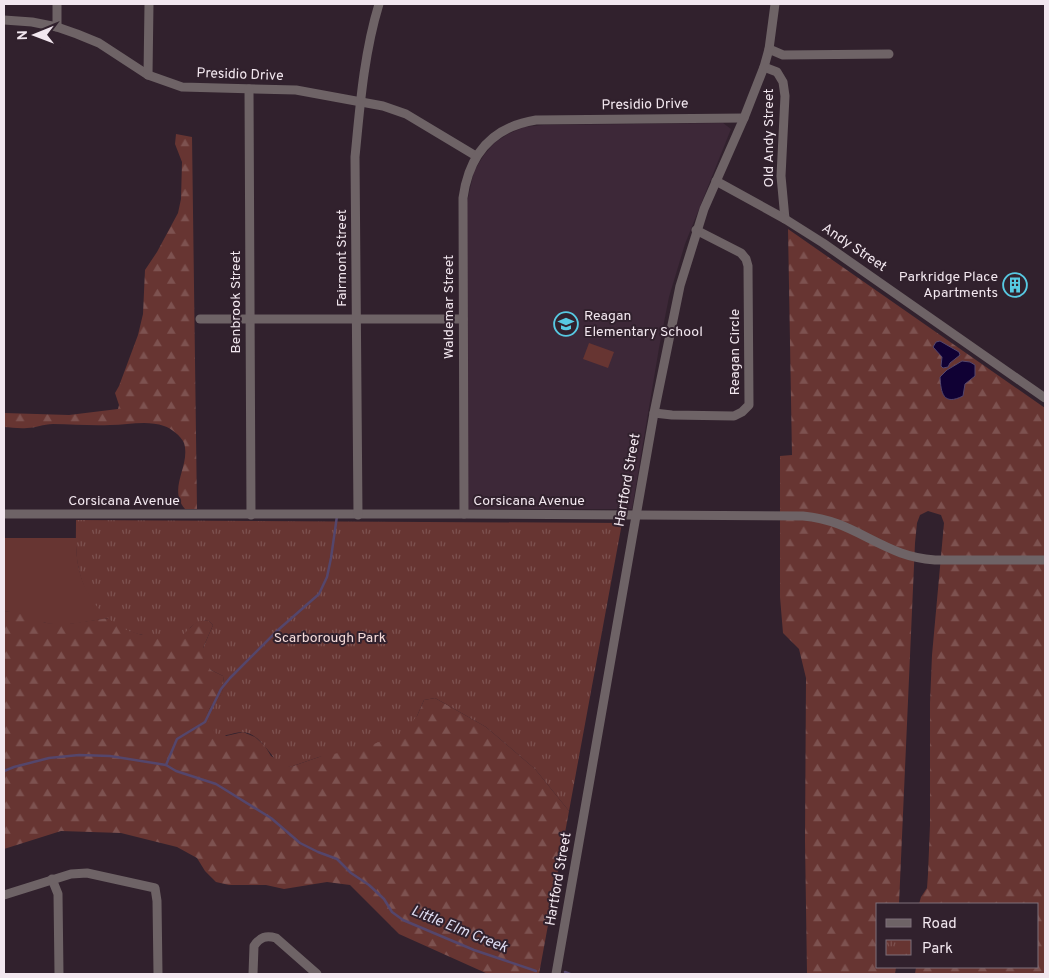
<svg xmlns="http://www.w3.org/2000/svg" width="1049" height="978" font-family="Overpass,sans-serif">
<defs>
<pattern id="forest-firs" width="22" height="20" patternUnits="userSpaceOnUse" patternTransform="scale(1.25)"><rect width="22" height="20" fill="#673532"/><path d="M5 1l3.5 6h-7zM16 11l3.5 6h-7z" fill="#7d5250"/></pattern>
<pattern id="park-tufts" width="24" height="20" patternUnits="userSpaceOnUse" patternTransform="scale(1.25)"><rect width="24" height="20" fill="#673532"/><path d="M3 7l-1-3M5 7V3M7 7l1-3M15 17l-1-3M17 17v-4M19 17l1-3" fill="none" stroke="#7d5250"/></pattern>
</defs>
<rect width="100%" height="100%" fill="#31212d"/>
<polygon fill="#3d2838" points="723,123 731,129 685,244 669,297 659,348 632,509 468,509 467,202 474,171 484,155 494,143 508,134 524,127 543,125"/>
<g fill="#673532">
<polygon points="589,343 614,352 608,368 583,359"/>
<path d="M4,538H76C76,573 84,594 109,618C89,621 65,627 46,623C31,620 19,613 4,611Z"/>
</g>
<g fill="url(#forest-firs)">
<path d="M176,134L192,137L197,509H185C167,488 191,466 184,443C181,436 171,428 164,426C147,420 128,425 110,425C91,426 72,424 53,424C43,424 36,428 27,428C19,429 11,427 4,427V413L69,415L118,409L119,405L115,393L119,386L138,335L143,314L145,270L157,252L178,213L181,199L182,162L175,144Z"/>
<polygon points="788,229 1045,408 1045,974 915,974 916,967 1038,967 1038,904 919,904 921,897 927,888 928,874 930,825 930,703 932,655 944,523 941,515 928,511 920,515 917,523 915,543 899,904 878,904 878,967 896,967 895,974 807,974 805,841 806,678 799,649 783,633 780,597 780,456 792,455"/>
<path d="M4,611L15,612L46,623L68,624L109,618L130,631L142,635L190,628C196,621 200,620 209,621L213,625L203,648L211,670L223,676C227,701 212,698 207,715L226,736L243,732L255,737L265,746L271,756L290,767L319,757L417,716L424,700L435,698L486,727L535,769L569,811L539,974H488L399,934L350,885L327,882L284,889L266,885H229L216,882L205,871L197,858L177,847L121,833L61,831L4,849Z"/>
</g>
<path fill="url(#park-tufts)" d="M76,520L622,523L569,811L535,769L486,727L435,698L424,700L417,716L403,733L363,748L319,757L290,767L280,765C270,755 258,731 241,732C233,733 226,736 217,736L206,717C211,699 227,700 223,676L211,670L203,660V648L213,625L209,621C196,619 191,627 182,636C169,636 156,637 143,635C112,630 85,600 79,570C75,554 76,537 76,520Z"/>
<g fill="#100134" stroke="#54466c">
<polygon points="940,341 959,352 960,355 950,363 948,367 943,368 941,366 942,357 933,347 936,342"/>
<path d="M962,361L970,362L975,365V376L965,384L963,396C943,406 941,393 940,377L947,370Z"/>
</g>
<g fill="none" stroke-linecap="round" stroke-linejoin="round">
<g stroke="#54466c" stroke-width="2.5">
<polyline points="166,765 177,739 205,722 221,689 230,678 278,630 319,594 327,577 331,558 337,516"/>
<polyline points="4,771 14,767 49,758 79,755 110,756 166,765 176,771 216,784 271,818 300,843 318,852 337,859 351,873 369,885 384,899 392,912 403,920 474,950 536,971"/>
<polyline points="565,972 570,974"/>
</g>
<g stroke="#6e6366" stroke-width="9">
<polyline points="57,4 57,27"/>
<polyline points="4,20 32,22 57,27 77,34 99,43 148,75 182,87 296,90 383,106 406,114 476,156"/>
<polyline points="769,49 783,55 889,54"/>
<polyline points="764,67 777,72 783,82 785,96 781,176 785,219"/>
<polyline points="148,75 149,4"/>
<polyline points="249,89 251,515"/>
<polyline points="716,181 785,219 823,243 1045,398"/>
<polyline points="200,319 463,319"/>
<polyline points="654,413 672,415 734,416 742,412 749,405 748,266 746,259 741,253 696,230"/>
<path d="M4,514H464L803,516C845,520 864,539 901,553C912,557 924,559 935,560H1045"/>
<path d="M464,514L463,198C469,154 492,127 536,120L744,118"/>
<path d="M358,515L355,157C360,105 364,53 379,4"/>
<polyline points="52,879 58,894 59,974"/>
<polyline points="4,895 71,874 87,873 155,888 157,901 158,974"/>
<path d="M253,974L254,946C260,937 266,935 276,938L317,974"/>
<polyline points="556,974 654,413 680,286 704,209 744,118 764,67 769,49 775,4"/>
</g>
</g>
<defs>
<g id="building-ring" transform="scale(1.25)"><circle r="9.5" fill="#31212d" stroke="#57c9e2" stroke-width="1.5"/><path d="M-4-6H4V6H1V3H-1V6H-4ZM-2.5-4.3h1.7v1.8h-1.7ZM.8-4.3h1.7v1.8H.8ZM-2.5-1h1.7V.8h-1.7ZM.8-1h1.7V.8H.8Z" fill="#57c9e2"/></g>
<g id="school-ring" transform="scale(1.25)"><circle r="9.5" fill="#31212d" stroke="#57c9e2" stroke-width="1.5"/><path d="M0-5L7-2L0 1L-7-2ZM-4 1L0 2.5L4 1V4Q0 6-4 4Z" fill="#57c9e2"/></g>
</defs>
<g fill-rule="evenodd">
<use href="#building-ring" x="1015" y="285"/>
<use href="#school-ring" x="566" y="324"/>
</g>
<g text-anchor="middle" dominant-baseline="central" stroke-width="4" stroke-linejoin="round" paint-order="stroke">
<g font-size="14" fill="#f2e7ef" stroke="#31212d">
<text transform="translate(240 75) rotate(2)">Presidio Drive</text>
<text transform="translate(645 105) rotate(-1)">Presidio Drive</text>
<text transform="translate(769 138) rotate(-90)">Old Andy Street</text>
<text transform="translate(854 248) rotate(34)">Andy Street</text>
<text transform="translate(342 258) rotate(-90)">Fairmont Street</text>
<text transform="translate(236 302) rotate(-90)">Benbrook Street</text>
<text transform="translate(449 307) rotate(-90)">Waldemar Street</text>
<text transform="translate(735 352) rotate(-90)">Reagan Circle</text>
<text transform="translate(628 480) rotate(-80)">Hartford Street</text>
<text x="124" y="501">Corsicana Avenue</text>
<text x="529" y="501">Corsicana Avenue</text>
<text transform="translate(559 879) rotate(-80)">Hartford Street</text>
</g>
<g font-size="14" fill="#f2e7ef" stroke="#31212d" text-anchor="end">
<text x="998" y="277">Parkridge Place<tspan x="998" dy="16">Apartments</tspan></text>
<text x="584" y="316" text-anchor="start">Reagan<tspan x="584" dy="16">Elementary School</tspan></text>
</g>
<g font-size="14" fill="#f5dbd9" stroke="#31212d">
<text x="330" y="638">Scarborough Park</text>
</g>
<g font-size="15" font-style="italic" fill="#dcdbf0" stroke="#31212d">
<text transform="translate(459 930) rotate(22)">Little Elm Creek</text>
</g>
</g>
<rect width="1049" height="978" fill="none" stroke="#f2e7ef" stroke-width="10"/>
<rect x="876" y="903" width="162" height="65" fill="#31212d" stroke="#7e707b"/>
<rect x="886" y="919" width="25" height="8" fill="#6e6366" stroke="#7e707b"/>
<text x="922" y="928" font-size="15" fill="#f2e7ef">Road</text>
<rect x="886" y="940" width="25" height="15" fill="url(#park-tufts)" stroke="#7e707b"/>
<text x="922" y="953" font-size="15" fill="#f2e7ef">Park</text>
<g transform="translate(35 35) rotate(269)" stroke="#31212d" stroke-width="4" paint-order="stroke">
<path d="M0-4L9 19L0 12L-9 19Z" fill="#f2e7ef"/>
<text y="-8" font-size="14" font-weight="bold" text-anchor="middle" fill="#f2e7ef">N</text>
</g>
</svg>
